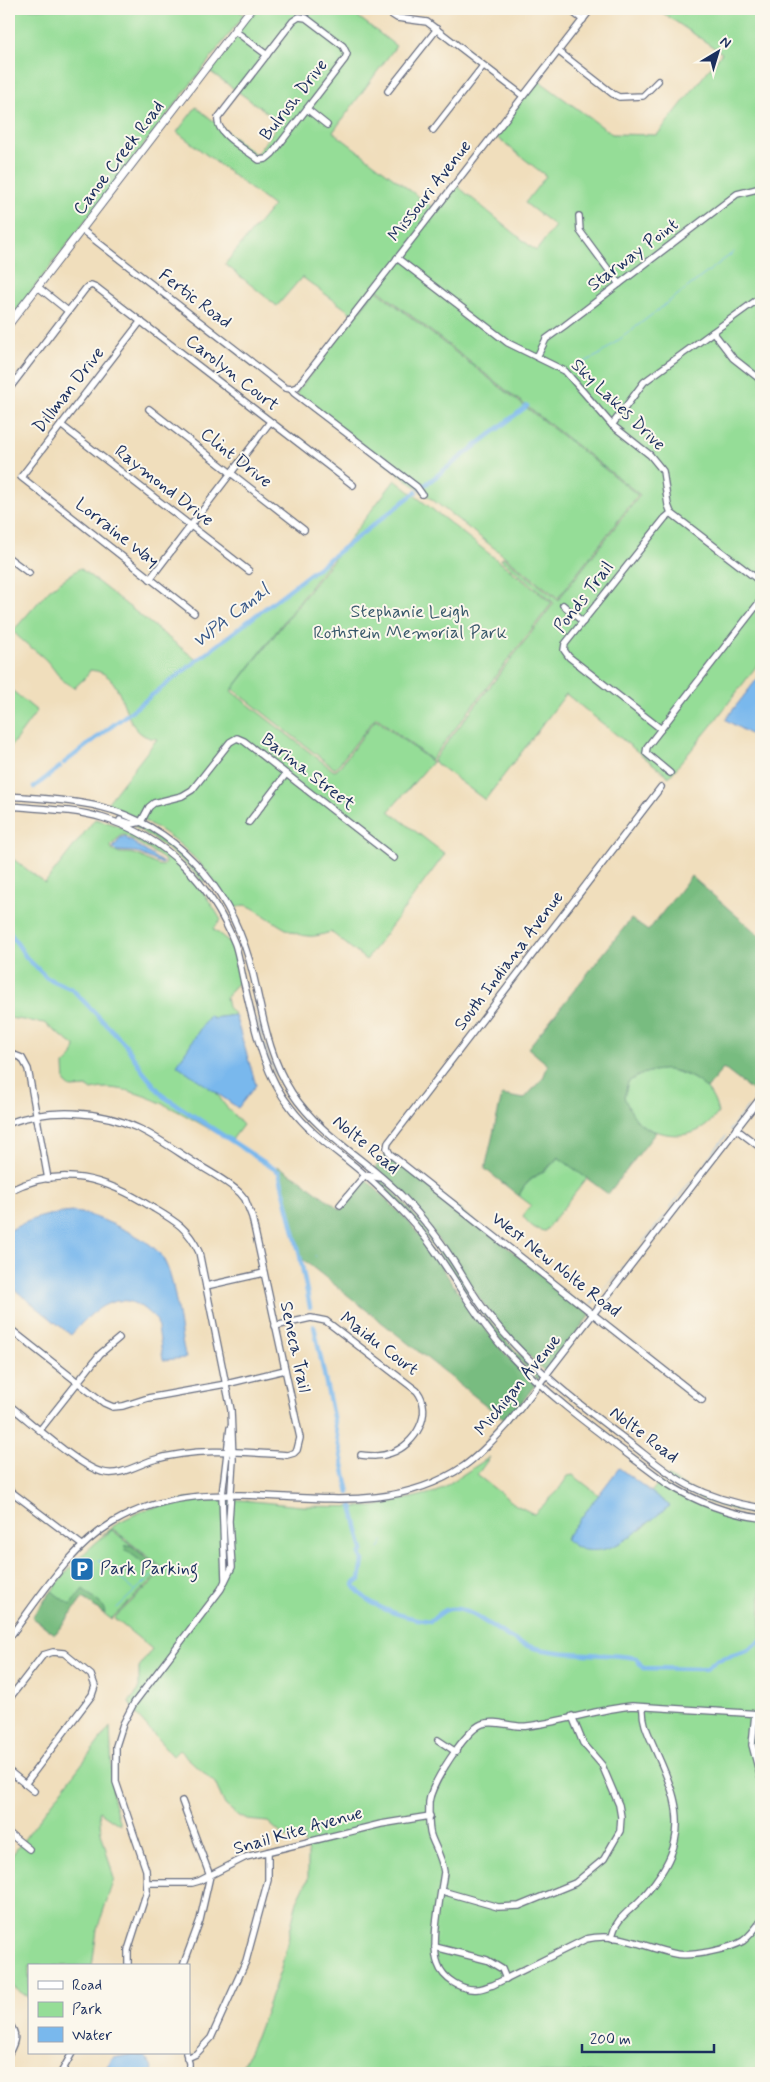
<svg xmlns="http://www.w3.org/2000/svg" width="770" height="2082" font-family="Mynerve,sans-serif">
<rect width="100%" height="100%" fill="#fbf7ec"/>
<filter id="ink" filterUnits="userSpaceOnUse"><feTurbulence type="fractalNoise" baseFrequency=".02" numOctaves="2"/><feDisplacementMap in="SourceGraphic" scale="10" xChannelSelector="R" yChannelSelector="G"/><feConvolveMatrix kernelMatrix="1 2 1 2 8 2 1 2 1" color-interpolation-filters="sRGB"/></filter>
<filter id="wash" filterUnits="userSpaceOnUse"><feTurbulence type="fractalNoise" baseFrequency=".0096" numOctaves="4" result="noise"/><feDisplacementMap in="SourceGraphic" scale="20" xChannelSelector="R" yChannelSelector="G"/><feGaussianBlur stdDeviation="1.12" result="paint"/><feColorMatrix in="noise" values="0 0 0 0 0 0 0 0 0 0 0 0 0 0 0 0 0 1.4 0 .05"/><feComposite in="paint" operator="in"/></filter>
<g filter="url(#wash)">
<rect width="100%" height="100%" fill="#f0debc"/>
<g fill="#95dd97" stroke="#58867a" fill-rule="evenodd">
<polygon points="9,9 237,9 244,15 9,320 9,116 13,103 9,98"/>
<path d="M254,9H348L396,46L333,132L436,210L456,185L536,251L555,226L525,203L546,176L494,135L538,80L612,134L657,135L722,53L657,9H761V660L711,726L669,777L566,694L485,800L433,761L389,811L445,854L366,960L331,932C324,934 315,937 308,936C284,935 256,905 244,905C240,906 236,908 232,909C211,872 182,839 142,820C130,814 117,810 105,806L157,739C116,737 132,672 90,670L86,677L74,688C57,678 58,673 46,660C36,650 23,643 13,631L50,589L80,568L198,661L333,557L231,691L334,771L337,770L376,719L432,762L554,603L501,560L503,557L558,600L640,495L377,289L354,315L302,277L277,306L225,264L273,206L177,132L196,107L256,155L280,122L208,70Z"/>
<polygon points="376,290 638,495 558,598 296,393"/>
<polygon points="395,480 552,603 431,760 376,717 335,769 233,689"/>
<polygon points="9,688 37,711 9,749"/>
<path d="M95,819C151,831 194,872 221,920L213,929L232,944L233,948L241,978L226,998L228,1007L235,1015L213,1018L209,1015L178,1065L216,1092L224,1104L243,1125L231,1141C195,1122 132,1078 92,1090L88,1087L71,1088L65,1083L64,1065L73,1056L75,1046L44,1023L9,1018V856L45,883ZM121,835H125L164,859L165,863L163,866C152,865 144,856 133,854C126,852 119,855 112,850L111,846Z"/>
<path d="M141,825C168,841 186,858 207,880L204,883C183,859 160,842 133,826Z"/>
<path d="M665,1069C692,1075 712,1084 718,1113C712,1121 706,1127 697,1131C680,1139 651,1134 637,1121C631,1115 627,1105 624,1097L628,1082L641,1073Z"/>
<path d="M558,1157L587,1178L545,1231C534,1230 529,1224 523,1216L531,1205L519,1196C527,1175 547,1175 558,1157Z"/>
<path d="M490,1457L477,1475L516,1505L534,1514L557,1492L568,1476L573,1475L599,1495L565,1539L641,1530L659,1513L669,1506L651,1492L660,1482C688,1503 726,1516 761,1521V2073H239L256,2037L281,1969L297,1901L308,1879V1854L302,1835L286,1838L268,1822L247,1820L236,1814L225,1805L215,1783L179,1750L173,1756L139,1718L129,1702L139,1690V1667L152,1649L114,1618L165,1570L113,1529L102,1535L119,1522L144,1510L189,1499H232L301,1506L373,1507L436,1492Z"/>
<path d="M668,1476C696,1496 728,1506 761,1511V1516C727,1509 692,1500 664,1478Z"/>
<path d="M112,1530L163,1570L111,1619L83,1598L55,1634L32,1617C57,1584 78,1554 112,1530Z"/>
<polygon points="110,1727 113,1799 120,1825 99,1811 101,1832 114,1879 97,1930 92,1966 29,1966 29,1998 9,1984 9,1859"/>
</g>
<g fill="#78bc80" stroke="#4a766f">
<path d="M691,876L761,937V1093L759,1096L723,1068L707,1089C683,1066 655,1064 628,1082L624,1097C631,1113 638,1127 656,1132L608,1194L558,1157C546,1174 527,1175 519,1196L485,1169L502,1095L524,1099L543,1078L548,1065L528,1048L631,919L648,931Z"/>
<path d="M388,1152L591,1314L545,1372C525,1352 505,1333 488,1310C452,1262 421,1207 375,1168Z"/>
<polygon points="277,1166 298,1178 341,1210 366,1179 407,1220 425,1242 464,1301 500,1348 535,1385 507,1422 301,1258"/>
<polygon points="372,1178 384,1181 425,1227 448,1258 485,1314 511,1346 541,1376 538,1380 505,1346 411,1216"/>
<polygon points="131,1545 151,1561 147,1566 126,1550 125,1546"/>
<polygon points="83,1589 102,1605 105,1612 104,1614 83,1598 55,1634 32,1617 52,1591 70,1605"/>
</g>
<g fill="#79b8ed" stroke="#4a74a6">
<polygon points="761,674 761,726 753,736 726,720 728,716"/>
<polygon points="121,837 125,837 163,863 162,864 136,852 116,851 113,848"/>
<polygon points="209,1015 213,1018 235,1015 256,1085 238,1108 177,1065"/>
<path d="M74,1212C91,1214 105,1221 121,1228C133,1234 150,1242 159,1253C177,1273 178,1331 186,1358L163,1360L157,1321C151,1315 143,1307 136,1304C110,1291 86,1318 71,1335L9,1285V1231C31,1218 47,1214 74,1212Z"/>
<path d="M619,1468L670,1506C644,1523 620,1555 585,1550C579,1550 571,1543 565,1539Z"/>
<polygon points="129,2055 144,2056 151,2066 153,2073 102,2073 113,2058"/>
</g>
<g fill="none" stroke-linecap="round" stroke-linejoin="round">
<g stroke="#79b8ed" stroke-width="1">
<polyline points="585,362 599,355 734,252"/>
<path d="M258,1021C263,1041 268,1062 279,1080"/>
<polyline points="179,1058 180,1058"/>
<polyline points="753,1100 761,1089"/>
<polyline points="730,1130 748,1106"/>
<polyline points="705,1162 726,1136"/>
<polyline points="697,1174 700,1169"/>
<polyline points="670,1208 692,1180"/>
<polyline points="643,1242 665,1216"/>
<polyline points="300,1256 302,1256"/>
<polyline points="315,1256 316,1256"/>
<polyline points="631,1259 639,1248"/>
<polyline points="622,1269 626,1264"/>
<polyline points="601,1292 616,1276"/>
<polyline points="591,1304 595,1300"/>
<polyline points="333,1415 334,1415"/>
<polyline points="379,1549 383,1541"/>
<polyline points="99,1560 135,1591 152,1576"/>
<polyline points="117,1608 134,1592"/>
</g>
<g stroke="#79b8ed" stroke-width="4.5">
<polyline points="421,488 527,406"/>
<polyline points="64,763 416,492"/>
<polyline points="34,787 60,767"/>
<polyline points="9,931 26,957 47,978 72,989 125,1044 144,1073 163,1096 279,1172 300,1256 310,1307"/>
<polyline points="314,1326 349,1493"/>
<path d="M352,1506L363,1550L360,1554L363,1560L360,1580L355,1582L354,1585C367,1608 406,1618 430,1621C440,1615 444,1607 457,1609C478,1612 502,1637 525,1645C560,1657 599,1652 636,1658L643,1668L706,1669L717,1660L747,1651L761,1641"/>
</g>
</g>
</g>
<g filter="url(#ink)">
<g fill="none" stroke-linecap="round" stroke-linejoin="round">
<g stroke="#666c7f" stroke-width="8">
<g id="minor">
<polyline points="383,9 397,18 427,22 522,95"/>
<polyline points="569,9 583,20"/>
<path d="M299,17L306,18L343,46L347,54L345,59L272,154L266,159L259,160C247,150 215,134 218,118L293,21Z"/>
<polyline points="235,31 267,55"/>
<polyline points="558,51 613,94 619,97 643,96 658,81"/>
<polyline points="388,91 437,29"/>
<polyline points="307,109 327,125"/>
<polyline points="433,130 483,66"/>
<polyline points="579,216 580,231 619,284"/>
<polyline points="82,230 285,388 291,389"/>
<polyline points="397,258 508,343 565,371 612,425 650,455 663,471 668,505 671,513 761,582"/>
<polyline points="38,287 68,311"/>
<polyline points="141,321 21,477 194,613"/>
<polyline points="713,332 733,358 761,380"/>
<polyline points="537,357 546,339 564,326 737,194 757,189"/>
<polyline points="9,389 86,288 91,285 96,287 353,485"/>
<polyline points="291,389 297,387 591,9"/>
<polyline points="291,389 294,393 417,487 422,494"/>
<polyline points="149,409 304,530"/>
<polyline points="61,425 249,571"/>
<polyline points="612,425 644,382 761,297"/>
<polyline points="9,558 29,573"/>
<polyline points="150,579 270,422"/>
<polyline points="563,605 583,622"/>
<polyline points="661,729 569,657 564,650 565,644 665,518 671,513"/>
<polyline points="670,773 646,753 647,747 761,600"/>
<polyline points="661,787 388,1143 387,1148 390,1154 702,1400"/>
<path d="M9,796C43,799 79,800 112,810C188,835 235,899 253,974C263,1015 268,1056 292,1093C320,1136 369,1161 404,1198C422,1217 438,1237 452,1259C464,1277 474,1297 488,1314C527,1364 576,1402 626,1440C646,1455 666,1473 688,1485C711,1497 736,1504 761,1508"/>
<path d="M9,806C40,809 73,809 103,818C166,837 211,884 235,944C239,956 241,970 244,983C255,1027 262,1072 291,1108C311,1135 340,1153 365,1175C380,1188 394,1202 408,1217C445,1257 468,1309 505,1350C552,1401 611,1441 666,1483C695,1501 727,1514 761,1518"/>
<polyline points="120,820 132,824 141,822"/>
<polyline points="141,822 149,807 154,803 182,796 192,790 230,742 237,738 244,741 394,858"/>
<polyline points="249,822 286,774"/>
<polyline points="9,1053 22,1058 28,1069 48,1179"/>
<path d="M9,1123C49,1108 100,1110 140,1129C158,1138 175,1150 192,1161C208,1171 226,1180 240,1193L245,1199L252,1217L300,1438L297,1450L294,1453L287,1455C242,1452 197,1447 153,1460C137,1465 119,1477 102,1472C78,1466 31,1422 9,1405"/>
<polyline points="736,1129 761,1148"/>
<path d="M9,1191C61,1164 106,1178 153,1208C175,1221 188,1228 199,1252L231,1410L233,1460L229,1521L232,1567L221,1589L134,1703L123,1724L116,1746V1782L146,1870L147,1891L128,1950V1966"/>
<polyline points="340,1205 365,1175 381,1178"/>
<polyline points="206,1286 264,1273"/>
<path d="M275,1326L311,1318L326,1321L417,1391C434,1413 415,1445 391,1453C381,1457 371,1456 361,1455"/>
<polyline points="9,1328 104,1403 113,1407 123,1406 148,1398 226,1384 285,1370"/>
<polyline points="40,1430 100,1354 119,1338"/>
<polyline points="9,1490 82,1545"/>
<polyline points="225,1580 222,1495 230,1428"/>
<path d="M9,1638C40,1597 68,1550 112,1523C223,1456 355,1540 464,1466C481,1454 494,1439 508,1424L761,1097"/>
<polyline points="9,1699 43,1655 53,1652 64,1653 91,1675 95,1686 92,1695 25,1784"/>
<polyline points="755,1714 752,1745 761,1779"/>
<path d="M761,1714L632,1706C597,1709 563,1722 527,1726C512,1728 497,1719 482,1724C465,1731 431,1784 429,1802C429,1812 428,1827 431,1836C436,1849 442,1858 444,1872C441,1894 430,1944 438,1964C443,1979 462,1991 478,1989C483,1989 488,1986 493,1985L586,1939C620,1931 644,1948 676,1954C691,1957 730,1949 743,1941C751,1935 756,1928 761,1921"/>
<polyline points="438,1740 456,1752"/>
<polyline points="9,1771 34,1791"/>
<polyline points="182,1801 210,1876 200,1920 183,1966"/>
<polyline points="9,1833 29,1849"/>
<polyline points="147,1883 192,1883 199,1881 246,1857 381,1824 430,1816"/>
<polyline points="442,1891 498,1907 519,1906 575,1883 604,1859 620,1831 621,1817 619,1805 602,1765 583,1743 572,1716"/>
<path d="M612,1938C615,1917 631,1911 643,1897C656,1882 671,1861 675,1841C683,1807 667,1777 654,1747C648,1733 642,1722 643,1707"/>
<polyline points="435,1947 487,1960 502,1969 506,1979"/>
<path d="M9,2024C18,2034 15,2042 9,2053"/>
<polyline points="186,2053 189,2063 189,2073"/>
<polyline points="187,2058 196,2054 211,2038 246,1961 268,1880 268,1852"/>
<polyline points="61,2073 72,2053"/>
</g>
</g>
<g stroke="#666c7f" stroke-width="9">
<polyline id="major" points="9,324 251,9"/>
</g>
<use href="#minor" stroke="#fff" stroke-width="5.5"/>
<use href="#major" stroke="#fff" stroke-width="7"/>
</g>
</g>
<defs>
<g id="parking-square" transform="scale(1.25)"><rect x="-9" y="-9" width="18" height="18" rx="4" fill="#1f6fb2" stroke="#fbf7ec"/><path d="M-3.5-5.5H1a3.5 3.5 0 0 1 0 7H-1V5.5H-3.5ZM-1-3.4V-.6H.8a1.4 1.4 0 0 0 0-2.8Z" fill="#fff"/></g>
</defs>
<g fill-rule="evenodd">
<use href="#parking-square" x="82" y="1569"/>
</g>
<g text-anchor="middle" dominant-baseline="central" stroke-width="4" stroke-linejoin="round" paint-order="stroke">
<g font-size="18" fill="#1b2f5e" stroke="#fbf7ec">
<text transform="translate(294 100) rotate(-52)">Bulrush Drive</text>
<text transform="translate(119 158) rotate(-53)">Canoe Creek Road</text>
<text transform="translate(430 191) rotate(-52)">Missouri Avenue</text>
<text transform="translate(633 255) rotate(-37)">Starway Point</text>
<text transform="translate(195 299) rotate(37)">Fertic Road</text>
<text transform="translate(232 373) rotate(38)">Carolyn Court</text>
<text transform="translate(69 390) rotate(-52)">Dillman Drive</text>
<text transform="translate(618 405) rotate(44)">Sky Lakes Drive</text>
<text transform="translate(236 458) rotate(38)">Clint Drive</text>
<text transform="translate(164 486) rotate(38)">Raymond Drive</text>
<text transform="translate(117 533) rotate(38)">Lorraine Way</text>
<text transform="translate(584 597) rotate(-52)">Ponds Trail</text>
<text transform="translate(308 772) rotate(38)">Barina Street</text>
<text transform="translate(509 961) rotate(-53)">South Indiana Avenue</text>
<text transform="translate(366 1145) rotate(40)">Nolte Road</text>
<text transform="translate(556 1265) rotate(38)">West New Nolte Road</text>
<text transform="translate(379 1344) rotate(37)">Maidu Court</text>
<text transform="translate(295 1347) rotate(78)">Seneca Trail</text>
<text transform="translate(518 1385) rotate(-51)">Michigan Avenue</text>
<text transform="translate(644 1435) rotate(37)">Nolte Road</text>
<text transform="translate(298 1831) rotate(-16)">Snail Kite Avenue</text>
</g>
<g font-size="18" fill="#3a5a6c" stroke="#fbf7ec">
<text x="410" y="612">Stephanie Leigh<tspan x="410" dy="21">Rothstein Memorial Park</tspan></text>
</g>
<g font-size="18" fill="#1b2f5e" stroke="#fbf7ec" text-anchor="start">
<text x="100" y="1569">Park Parking</text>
</g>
<g font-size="19" font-style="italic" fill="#375889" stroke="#fbf7ec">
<text transform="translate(231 616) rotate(-38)">WPA Canal</text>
</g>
</g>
<rect width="770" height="2082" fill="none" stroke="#fbf7ec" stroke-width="30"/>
<rect x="28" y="1964" width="162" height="90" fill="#fbf7ec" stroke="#a1a7b3"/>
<rect x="38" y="1981" width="25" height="8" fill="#ffffff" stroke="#a1a7b3"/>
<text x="72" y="1990" font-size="15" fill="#1b2f5e">Road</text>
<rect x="38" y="2002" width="25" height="15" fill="#95dd97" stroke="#a1a7b3"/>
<text x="72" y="2014" font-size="15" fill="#1b2f5e">Park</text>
<rect x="38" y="2027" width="25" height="15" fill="#79b8ed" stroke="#a1a7b3"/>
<text x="72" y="2040" font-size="15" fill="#1b2f5e">Water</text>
<g transform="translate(718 52) rotate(38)" stroke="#fbf7ec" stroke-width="4" paint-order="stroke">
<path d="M0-4L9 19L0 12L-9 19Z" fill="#1b2f5e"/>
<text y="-8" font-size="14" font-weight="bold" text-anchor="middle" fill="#1b2f5e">N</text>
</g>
<path d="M582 2044v8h132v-8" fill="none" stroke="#1b2f5e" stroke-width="2.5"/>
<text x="590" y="2044" font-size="15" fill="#1b2f5e" stroke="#fbf7ec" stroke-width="4" paint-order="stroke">200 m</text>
</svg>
